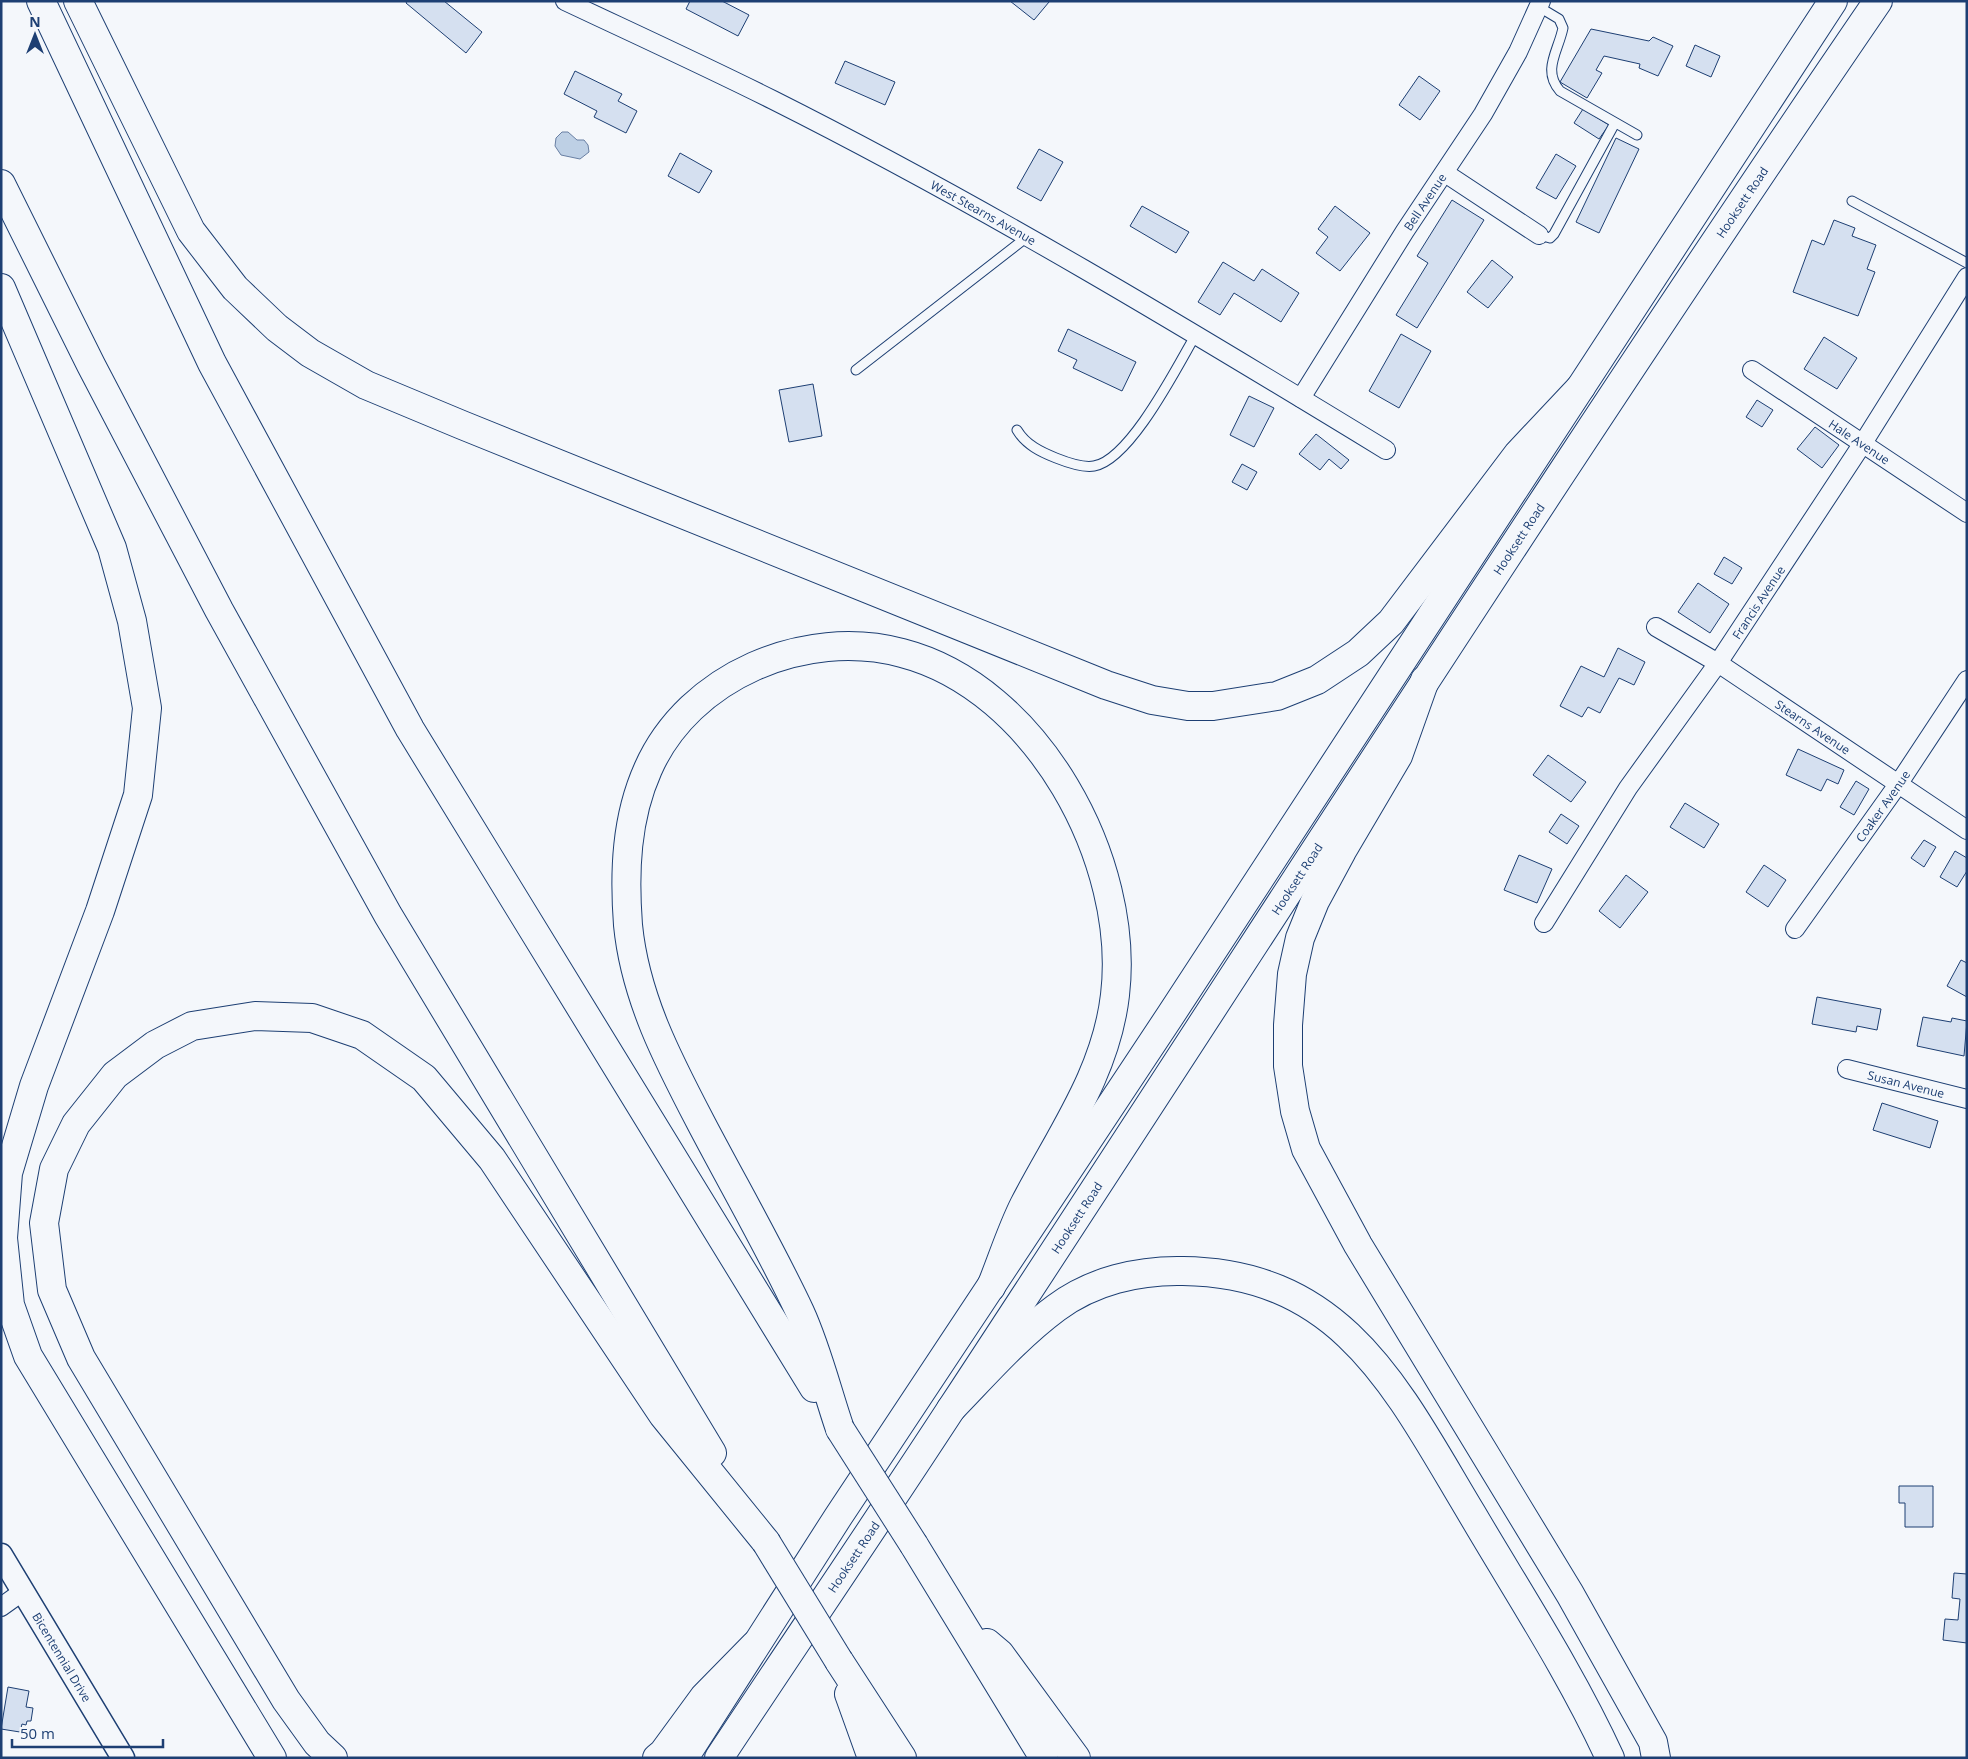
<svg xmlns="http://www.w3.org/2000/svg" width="1968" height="1759" font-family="'Open Sans',sans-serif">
<rect width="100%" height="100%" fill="#f4f7fb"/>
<polygon fill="#bed0e5" stroke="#687fa3" points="562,132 568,132 577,140 584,140 588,145 589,152 580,159 561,155 555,146 556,138"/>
<g fill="#d5e0f0" stroke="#1d3f73">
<polygon points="407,1 444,1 482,32 466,53 406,3"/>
<polygon points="690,1 722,1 749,15 738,36 686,9"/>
<polygon points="1010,1 1047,1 1049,2 1034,20"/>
<polygon points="1591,29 1649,41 1653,37 1673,46 1658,76 1639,68 1640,64 1604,56 1596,70 1602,73 1587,98 1560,82"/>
<polygon points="1695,45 1720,56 1711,77 1686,66"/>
<polygon points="845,61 895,82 885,105 835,83"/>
<polygon points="575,71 622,94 618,101 637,111 626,133 594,117 597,111 564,94"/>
<polygon points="1419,76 1440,91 1420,120 1399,105"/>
<polygon points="1583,109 1609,125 1599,139 1574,123"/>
<polygon points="1616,138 1639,149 1599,233 1576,222"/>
<polygon points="1039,149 1063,162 1041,201 1017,188"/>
<polygon points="680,153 712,171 699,193 668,176"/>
<polygon points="1556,154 1576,166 1556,199 1536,188"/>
<polygon points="1452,200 1484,220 1417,328 1396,315 1428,263 1417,256"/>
<polygon points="1142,206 1189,232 1176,253 1130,226"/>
<polygon points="1335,206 1370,233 1340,271 1316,253 1328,237 1318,229"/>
<polygon points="1834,220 1855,228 1852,236 1876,245 1867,269 1875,272 1858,316 1793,292 1812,240 1824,245"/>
<polygon points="1492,260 1513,277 1488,308 1467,292"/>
<polygon points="1223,262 1254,281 1262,269 1299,293 1281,322 1234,293 1220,315 1198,302"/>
<polygon points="1068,329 1136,362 1122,391 1073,368 1077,360 1058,351"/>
<polygon points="1401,334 1431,351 1399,408 1369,391"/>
<polygon points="1824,337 1857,358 1837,389 1804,369"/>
<polygon points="813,384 822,436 789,442 779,390"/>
<polygon points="1249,396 1274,408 1254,447 1230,435"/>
<polygon points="1757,400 1773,410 1762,427 1746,417"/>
<polygon points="1815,427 1839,445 1822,468 1797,449"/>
<polygon points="1316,434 1349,460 1341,469 1329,459 1320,470 1299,454"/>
<polygon points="1242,464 1257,472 1247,490 1232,482"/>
<polygon points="1724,557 1742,568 1732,584 1714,574"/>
<polygon points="1698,583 1729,604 1710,633 1678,612"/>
<polygon points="1618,648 1645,662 1634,685 1619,678 1600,713 1588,707 1582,717 1560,706 1581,666 1604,677"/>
<polygon points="1798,749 1844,770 1838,784 1827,779 1821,791 1786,775"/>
<polygon points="1548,755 1586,782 1571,802 1533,775"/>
<polygon points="1856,781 1869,789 1854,815 1840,807"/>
<polygon points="1685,803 1719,824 1704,848 1670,827"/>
<polygon points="1561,814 1579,826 1567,844 1549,832"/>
<polygon points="1924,840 1936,847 1924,867 1911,858"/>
<polygon points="1955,851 1967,858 1967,871 1957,887 1940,877"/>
<polygon points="1519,855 1552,869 1537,903 1504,890"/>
<polygon points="1764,865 1786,880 1768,907 1746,892"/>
<polygon points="1626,875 1648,892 1620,928 1599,911"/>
<polygon points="1961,960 1967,963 1967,997 1947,986"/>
<polygon points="1817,997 1881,1009 1877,1030 1857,1026 1856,1032 1812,1024"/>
<polygon points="1923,1017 1951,1022 1952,1018 1967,1021 1964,1056 1917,1046"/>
<polygon points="1882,1103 1938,1121 1930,1148 1873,1130"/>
<polygon points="1899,1486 1933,1486 1933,1527 1905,1527 1905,1503 1899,1503"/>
<polygon points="1954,1573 1967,1574 1967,1643 1943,1640 1945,1619 1958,1620 1960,1599 1952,1598"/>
<polygon points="8,1687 29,1691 26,1707 33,1708 31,1721 27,1721 26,1725 22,1724 20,1732 1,1729"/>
</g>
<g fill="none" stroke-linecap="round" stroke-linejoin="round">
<g stroke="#1d3f73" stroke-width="11">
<g id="service">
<path d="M1539,7L1559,19L1563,28C1558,52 1542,70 1560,91L1637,135"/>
<polyline points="1852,201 1967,263"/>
<polyline points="1539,235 1550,238 1554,234 1615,123"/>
<polyline points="856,370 1027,237"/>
<path d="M1017,430C1026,445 1041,452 1056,458C1066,462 1083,468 1094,466C1130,460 1177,367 1195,336"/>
</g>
</g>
<g stroke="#1d3f73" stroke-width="20">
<g id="minor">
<path id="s1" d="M565,1C635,34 705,66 773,100C984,206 1186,328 1386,450"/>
<polyline points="1445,173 1539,235"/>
<path id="s2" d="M1752,370L1967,513"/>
<path id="s3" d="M1301,398L1405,231L1483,114L1518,52L1541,1"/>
<path id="s4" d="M1656,627L1718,663L1967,830"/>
<path id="s5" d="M1544,923L1628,788L1718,663L1863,443L1967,277"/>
<path id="s6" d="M1795,929L1899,783L1967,680"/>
<path id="s7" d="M1847,1069L1967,1099"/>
<polyline points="1,1607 22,1592"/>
</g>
</g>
<g stroke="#1d3f73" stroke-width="25">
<g id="tertiary">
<path id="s8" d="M1,1555L123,1758"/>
</g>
</g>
<g stroke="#1d3f73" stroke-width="30">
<g id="primary">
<polyline points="684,1758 838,1517 1170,1016 1833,1"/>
<path id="s9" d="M719,1758C797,1640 876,1524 953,1406C1261,937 1561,464 1878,1"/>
</g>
</g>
<g stroke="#1d3f73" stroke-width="30">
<g id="motorway">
<polyline points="41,1 212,363 410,729 814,1388"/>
<polyline points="78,1 191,231 235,288 277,328 310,353 366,385 462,425 1106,685 1152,700 1188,706 1213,706 1277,696 1317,680 1358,653 1391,622 1518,454 1581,387"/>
<polyline points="1,184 91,365 219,610 388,915 712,1453"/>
<polyline points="1,288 112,548 132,621 147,708 138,795 100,911 34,1086 8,1173 3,1238 10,1305 28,1356 272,1758"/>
<polyline points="1425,680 1398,756 1342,851 1315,901 1300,938 1292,974 1288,1025 1288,1066 1295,1111 1306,1149 1358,1245 1570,1594 1653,1742 1656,1758"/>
<path d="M951,1409C985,1374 1017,1337 1056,1308C1092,1281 1138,1270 1183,1271C1345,1273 1399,1393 1472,1514C1519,1594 1571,1673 1610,1758"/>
<path d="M840,1429C827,1391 817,1349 800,1312C770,1248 734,1186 701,1123C668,1060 635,997 628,925C624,872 626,818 648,769C689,676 805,627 902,653C1037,688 1131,861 1115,995C1106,1074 1059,1137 1024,1205C1011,1231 1002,1260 991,1287"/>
<polyline points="914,1545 1044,1758"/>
<polyline points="987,1643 1000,1654 1076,1758"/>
<polyline points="839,1661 902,1758"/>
<polyline points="849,1694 872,1758"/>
<polyline points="333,1758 317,1743 286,1700 81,1358 52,1290 44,1223 54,1169 76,1124 115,1075 155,1045 192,1026 255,1016 312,1018 362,1035 424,1078 492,1159 663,1415 766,1542"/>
<polyline points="657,1758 663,1753 704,1697 755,1645"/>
</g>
</g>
<use href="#service" stroke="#f4f7fb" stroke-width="9"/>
<use href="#minor" stroke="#f4f7fb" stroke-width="18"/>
<use href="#tertiary" stroke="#f4f7fb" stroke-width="22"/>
<use href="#primary" stroke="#f4f7fb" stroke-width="28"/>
<use href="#motorway" stroke="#f4f7fb" stroke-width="28"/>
<g stroke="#1d3f73" stroke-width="30" stroke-linecap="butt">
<g id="motorway-bridge">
<polyline points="840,1429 914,1545"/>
<polyline points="766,1542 839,1661"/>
</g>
</g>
<use href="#motorway-bridge" stroke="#f4f7fb" stroke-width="28"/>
</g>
<g text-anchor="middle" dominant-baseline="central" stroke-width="4" stroke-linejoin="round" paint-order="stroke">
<g font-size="12" fill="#1d3f73" stroke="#f4f7fb">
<text stroke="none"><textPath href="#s3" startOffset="232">Bell Avenue</textPath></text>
<text stroke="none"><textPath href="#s9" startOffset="1862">Hooksett Road</textPath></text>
<text stroke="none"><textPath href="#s1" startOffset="469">West Stearns Avenue</textPath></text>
<text stroke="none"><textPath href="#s2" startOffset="129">Hale Avenue</textPath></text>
<text stroke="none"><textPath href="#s9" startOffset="1458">Hooksett Road</textPath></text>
<text stroke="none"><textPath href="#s5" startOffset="386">Francis Avenue</textPath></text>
<text stroke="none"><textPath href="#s4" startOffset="186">Stearns Avenue</textPath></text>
<text stroke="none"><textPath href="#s6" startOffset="151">Coaker Avenue</textPath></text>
<text stroke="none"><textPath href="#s9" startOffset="1052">Hooksett Road</textPath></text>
<text stroke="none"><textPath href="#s7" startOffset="61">Susan Avenue</textPath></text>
<text stroke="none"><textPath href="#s9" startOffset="648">Hooksett Road</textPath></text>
<text stroke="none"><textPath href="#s9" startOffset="242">Hooksett Road</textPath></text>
<text stroke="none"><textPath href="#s8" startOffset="119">Bicentennial Drive</textPath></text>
</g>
</g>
<rect width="1968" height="1759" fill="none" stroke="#1d3f73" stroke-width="5"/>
<g transform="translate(35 35)" stroke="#f4f7fb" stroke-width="4" paint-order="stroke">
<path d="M0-4L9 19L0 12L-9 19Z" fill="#1d3f73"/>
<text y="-8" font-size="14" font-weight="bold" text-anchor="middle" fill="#1d3f73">N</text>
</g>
<path d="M12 1739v8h151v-8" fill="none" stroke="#1d3f73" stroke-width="2.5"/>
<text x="20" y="1739" font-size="15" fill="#1d3f73" stroke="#f4f7fb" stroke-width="4" paint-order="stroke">50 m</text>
</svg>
